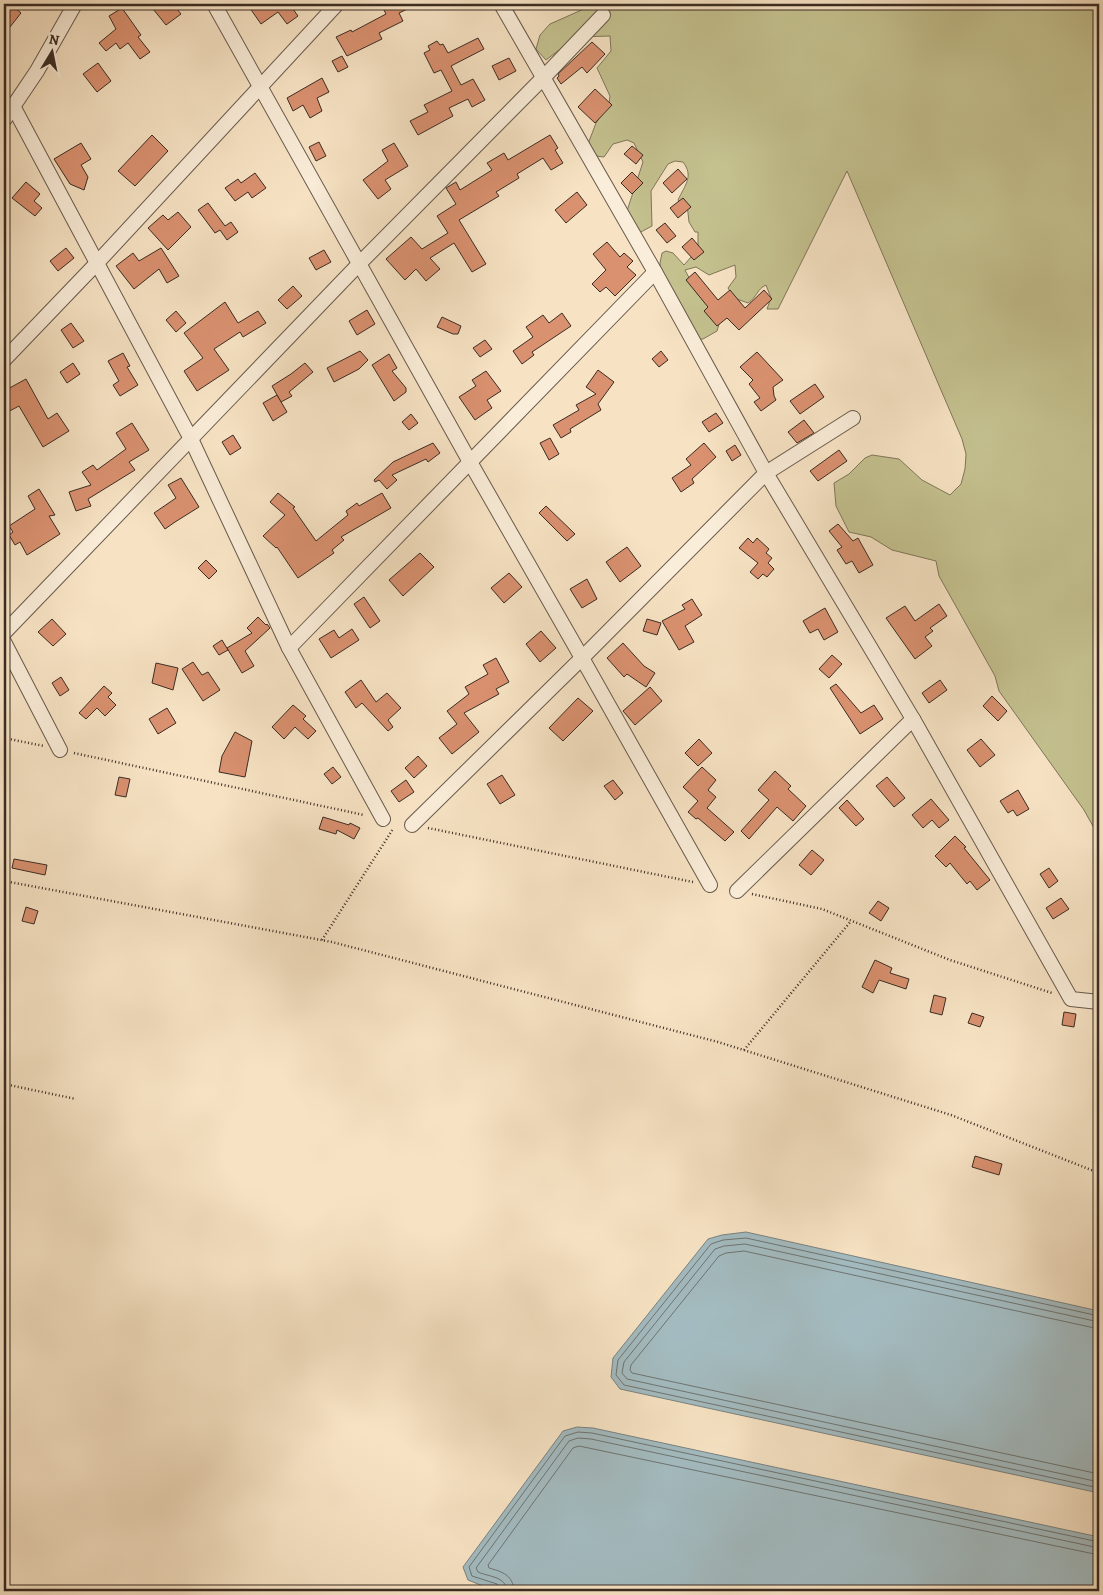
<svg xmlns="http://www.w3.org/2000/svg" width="1103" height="1595" font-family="Alegreya,serif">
<rect width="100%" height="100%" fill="#f7e3c4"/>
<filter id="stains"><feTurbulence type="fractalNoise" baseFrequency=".004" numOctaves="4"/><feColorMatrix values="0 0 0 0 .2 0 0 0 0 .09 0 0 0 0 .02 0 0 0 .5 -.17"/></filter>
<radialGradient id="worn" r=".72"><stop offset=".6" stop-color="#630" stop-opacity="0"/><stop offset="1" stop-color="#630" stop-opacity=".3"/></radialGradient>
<path fill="#c4c18f" stroke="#7f765a" d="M586,4H1099V837L1084,810L999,691L995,676L939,576L936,561L892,550L871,537L849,532L836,506L834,483L849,474L865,458L872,455L899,459L922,480L950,495L961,484L965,469L966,454L962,439L847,171L778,309H767L771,298L766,285C757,289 757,297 748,303L734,298L728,288L736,277L735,265L709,275L696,267L685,270L698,295L705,298L720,321L717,331L703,339H697L661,271L660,263L662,253L666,251L673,253L684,265L698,249V232H695L689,222L687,204L680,203L678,200C685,185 694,176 683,162L675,161L668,164L651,191L652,226L639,233L626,214L643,162L634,143L627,140L613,144L604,157L596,156L588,144L596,123L609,104L610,96L597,68L611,51L610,36L576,37L546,60L536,49L540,35L550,24L586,8Z"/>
<g fill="#a3bbc0" stroke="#798282">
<polygon points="746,1232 1099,1311 1099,1493 620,1389 611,1377 613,1358 708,1239 722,1235"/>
<polygon points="577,1427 593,1428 1099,1537 1099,1591 506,1591 483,1586 468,1580 463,1567 563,1431"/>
</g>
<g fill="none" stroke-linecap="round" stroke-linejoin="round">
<g stroke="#6e7472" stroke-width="1">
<polyline points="1099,1316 746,1238 723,1240 711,1244 618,1360 616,1375 624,1385 1099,1488"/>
<polyline points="1099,1322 745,1244 724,1246 715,1249 624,1362 622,1373 627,1379 1099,1482"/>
<polyline points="1099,1329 744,1251 726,1253 719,1256 631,1365 630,1370 632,1373 1099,1474"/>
<polyline points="500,1591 500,1587 497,1584 472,1576 469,1567 565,1436 578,1432 592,1433 1099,1542"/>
<path d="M507,1591C506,1576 489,1577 478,1572L476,1568L569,1441L578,1438L591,1439L1099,1548"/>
<path d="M514,1591C513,1575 503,1572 489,1568L488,1565L573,1448L579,1446L1099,1555"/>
</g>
</g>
<g fill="#da9170" stroke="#3a2c24">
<polygon points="4,4 10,4 21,13 10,27 4,22"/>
<polygon points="149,4 173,4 181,14 166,25"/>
<polygon points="247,4 291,4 290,5 298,16 287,24 278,12 261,24"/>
<polygon points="381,4 418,4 399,13 403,21 379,33 382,39 347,56 336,37 351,30 352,32 386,14"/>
<polygon points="122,8 141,35 138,37 150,52 140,59 128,43 120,49 116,43 106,51 99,43 116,29 109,16"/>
<polygon points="478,38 484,49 451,66 461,85 473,79 485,100 472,107 468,99 449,108 453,116 418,135 410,121 428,112 424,105 452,91 441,70 434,73 424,53 430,50 428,46 437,41 440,45 443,44 448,53"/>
<polygon points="592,42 605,54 587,73 582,67 561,84 557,78 559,76 558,74"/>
<polygon points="342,56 348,67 338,72 332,61"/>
<polygon points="509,58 516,71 499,80 492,66"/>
<polygon points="98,63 111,81 97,92 83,74"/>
<polygon points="322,78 329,92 317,98 322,111 310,118 303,105 293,111 287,98"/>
<polygon points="595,89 612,105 595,123 578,107"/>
<polygon points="152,135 168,151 135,186 118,171"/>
<polygon points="550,135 558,148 555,150 563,163 551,170 543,158 517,174 519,178 496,192 499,196 459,220 486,264 472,272 454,243 430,258 440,269 426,281 416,269 405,280 386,259 411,237 422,249 448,233 437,216 456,204 446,188 456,182 460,190 492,170 487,163 504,153 508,160"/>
<polygon points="319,142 326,156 316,161 309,147"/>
<polygon points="81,143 91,159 81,165 88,177 84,190 70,184 54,159"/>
<polygon points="394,143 408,166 385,180 391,189 378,199 363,180 388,161 382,150"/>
<polygon points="632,146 643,155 636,164 624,154"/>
<polygon points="678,169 687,179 672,193 663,183"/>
<polygon points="632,172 643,183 632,194 621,183"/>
<polygon points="255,173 266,188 252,198 248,192 235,201 225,188 238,179 241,183"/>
<polygon points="26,182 40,194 34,201 42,208 35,216 12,198"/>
<polygon points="577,192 587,205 566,223 555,210"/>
<polygon points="683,198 691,207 678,218 670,208"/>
<polygon points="208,203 225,226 231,222 238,232 227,240 220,230 215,233 198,210"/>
<polygon points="178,212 191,227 168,250 148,228 163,215 168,220"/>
<polygon points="665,223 676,236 667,243 656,230"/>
<polygon points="692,238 704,252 694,260 682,247"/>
<polygon points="607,242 620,257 624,253 633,261 627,267 636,275 615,296 606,287 600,292 592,284 606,270 593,254"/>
<polygon points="66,248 74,258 58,271 50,261"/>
<polygon points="161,248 179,276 167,283 159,269 134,289 116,266 133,253 139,261"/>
<polygon points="324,250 331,262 316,270 309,258"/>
<polygon points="695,272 718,300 730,290 745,308 764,290 772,299 739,330 727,318 717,326 704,311 708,307 686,280"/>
<polygon points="293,286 302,296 287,309 278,300"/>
<polygon points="225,302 238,323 258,311 266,323 243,337 240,332 214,349 229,370 197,391 184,371 203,358 184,333"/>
<polygon points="367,310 375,324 357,335 349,321"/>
<polygon points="176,311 186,323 176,332 166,320"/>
<polygon points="562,313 571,326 532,352 534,355 522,364 513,351 533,337 526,327 543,315 549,323"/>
<polygon points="442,317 461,326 458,334 453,334 437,327"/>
<polygon points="71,323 84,341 73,348 61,330"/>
<polygon points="485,340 492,349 480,357 473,348"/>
<polygon points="360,351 368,360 359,369 334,382 327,368"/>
<polygon points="661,351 668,360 659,367 652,359"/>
<polygon points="757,352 783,380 773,387 774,396 776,400 761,411 754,402 760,398 749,384 753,380 740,367"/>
<polygon points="123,353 130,366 127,367 138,385 120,396 113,385 119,381 108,361"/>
<polygon points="389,354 397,368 392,371 406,388 406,392 394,401 372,365"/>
<polygon points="73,363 80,374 67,383 60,372"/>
<polygon points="305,363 313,372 289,392 292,396 281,402 272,386 291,374"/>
<polygon points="598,370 614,382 598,404 601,410 570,429 571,432 561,438 553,425 579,410 576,405 596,394 586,387"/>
<polygon points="486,371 501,391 487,400 492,408 475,420 459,397 476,386 472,380"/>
<polygon points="26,379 48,419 57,413 69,431 43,447 19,406 4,414 4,391"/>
<polygon points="815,384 824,397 800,414 790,401"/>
<polygon points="277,395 287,412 273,421 263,403"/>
<polygon points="716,413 723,423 709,432 702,422"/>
<polygon points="411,414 418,423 409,430 402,422"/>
<polygon points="804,420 814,433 797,443 788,432"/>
<polygon points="132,423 149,450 129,462 135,470 88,499 91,506 76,511 69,492 91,485 82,472 93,465 97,470 126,449 116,433"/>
<polygon points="233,435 241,448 230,455 222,442"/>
<polygon points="550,438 559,454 549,460 540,443"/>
<polygon points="433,443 440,453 428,462 426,459 392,475 397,480 387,489 379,480 375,482 374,480 393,462"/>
<polygon points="704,443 716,457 692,479 694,483 681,492 672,478 691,465 686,459"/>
<polygon points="735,445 741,455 732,461 726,451"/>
<polygon points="839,450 847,461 818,481 810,471"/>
<polygon points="181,478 199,507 175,522 165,529 154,513 176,498 168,485"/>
<polygon points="39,489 55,515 49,516 60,534 27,555 20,542 15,545 9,535 13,532 9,526 35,509 28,496"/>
<polygon points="278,493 295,507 293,508 316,541 348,515 346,511 357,503 359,506 382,493 391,508 341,537 344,540 332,550 334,553 298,578 277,547 276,548 263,536 285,515 270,502"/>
<polygon points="546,506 575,534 567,541 539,513"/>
<polygon points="838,524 853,541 858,538 873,565 859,573 852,561 846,564 837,550 842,547 829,531"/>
<polygon points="748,538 753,543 757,538 769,549 766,553 772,558 768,563 774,569 767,577 763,574 758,579 750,572 758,563 739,548"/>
<polygon points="627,547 641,566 620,582 606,562"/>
<polygon points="420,553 434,567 403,596 389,580"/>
<polygon points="206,560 217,571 209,579 198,568"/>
<polygon points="509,573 522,587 504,603 491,588"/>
<polygon points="587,579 597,599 582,608 570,589"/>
<polygon points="364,597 380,621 370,628 354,604"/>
<polygon points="692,599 702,615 685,626 694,642 679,650 662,621 685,609 682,605"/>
<polygon points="939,604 947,616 930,628 933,631 925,637 932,646 915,659 886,618 905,606 915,621"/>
<polygon points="825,608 838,632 824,640 818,629 810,633 803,621"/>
<polygon points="258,617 266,625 267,624 270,628 245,651 254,666 242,673 227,648 252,633 247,628"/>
<polygon points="52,619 66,634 53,646 38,632"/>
<polygon points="647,619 661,623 657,635 643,631"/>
<polygon points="352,629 359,640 331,658 319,639 334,630 339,638"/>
<polygon points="541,631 556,648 540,662 526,644"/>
<polygon points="222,640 228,650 219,655 213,646"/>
<polygon points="623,643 644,666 655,673 646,687 627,674 624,677 607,658"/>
<polygon points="832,655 842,664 829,678 819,669"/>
<polygon points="496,658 509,682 496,689 499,694 464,713 479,732 452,754 439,738 457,724 447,711 469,694 465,687 488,674 483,665"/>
<polygon points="193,662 202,675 208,672 220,690 203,701 182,669"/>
<polygon points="156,663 178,668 173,690 152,683"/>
<polygon points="61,677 69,690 60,696 52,683"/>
<polygon points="361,680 376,702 387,693 401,708 388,720 393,727 388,731 362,703 356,708 345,692"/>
<polygon points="940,680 947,690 929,703 922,693"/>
<polygon points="836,684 861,713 874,705 883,719 860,734 830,688"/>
<polygon points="104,686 112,693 108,697 116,705 105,716 97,708 86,719 79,713"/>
<polygon points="650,687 662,701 635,725 623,711"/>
<polygon points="992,696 1007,711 998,721 983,706"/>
<polygon points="578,698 593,711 563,741 549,728"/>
<polygon points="293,705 306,716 303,719 316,731 308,739 295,727 284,739 272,727"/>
<polygon points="167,708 176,723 158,734 149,719"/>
<polygon points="235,732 252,741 245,777 219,772 222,756"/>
<polygon points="699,739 712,753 698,766 685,753"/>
<polygon points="981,739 995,755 980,767 967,750"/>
<polygon points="418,756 427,766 414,778 405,768"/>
<polygon points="333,767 341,777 332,784 324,774"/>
<polygon points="702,767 716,780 708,790 716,797 707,808 734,832 725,841 698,818 696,819 688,812 698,801 683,787"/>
<polygon points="775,771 791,786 788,789 806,806 793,821 777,807 749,839 741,831 769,800 758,790"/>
<polygon points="502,775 515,795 500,804 487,784"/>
<polygon points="119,777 130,779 126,797 115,795"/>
<polygon points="887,777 905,798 894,807 876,786"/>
<polygon points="406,780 414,792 399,802 391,791"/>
<polygon points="613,780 623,793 615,800 604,786"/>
<polygon points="1018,790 1029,809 1017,816 1013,810 1008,813 1000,801"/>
<polygon points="931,799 949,820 939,828 932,820 923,828 912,815"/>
<polygon points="847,800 864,819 856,826 839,808"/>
<polygon points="323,817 349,825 350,823 360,828 354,839 337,830 336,834 319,829"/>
<polygon points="955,836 966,847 964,848 990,880 977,890 970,881 967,884 950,863 946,867 935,856"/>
<polygon points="812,850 824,860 811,875 799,865"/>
<polygon points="14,859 47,865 45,875 12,868"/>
<polygon points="1049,868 1058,881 1049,888 1040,874"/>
<polygon points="1061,898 1069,909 1053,919 1046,908"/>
<polygon points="878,901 889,908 881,921 869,913"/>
<polygon points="26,907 38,911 34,924 22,921"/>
<polygon points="875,960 892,968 890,973 909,979 906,989 879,980 873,993 862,987"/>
<polygon points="934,995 946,998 942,1015 930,1012"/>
<polygon points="1064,1012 1076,1014 1074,1027 1062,1025"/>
<polygon points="972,1013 984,1017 980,1027 968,1023"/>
<polygon points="975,1156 1002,1164 999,1175 972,1167"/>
</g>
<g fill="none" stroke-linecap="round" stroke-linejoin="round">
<g stroke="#695a4c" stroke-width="16">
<g id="minor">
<polyline points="214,4 470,462 582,658 710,885"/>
<polyline points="501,4 655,272 766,473 913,719 1071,999 1099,1002"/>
<polyline points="13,106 191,439 289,648 383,819"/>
<polyline points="4,120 37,71 75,4"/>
<polyline points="4,360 96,264 337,4"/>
<polyline points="4,633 359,264 543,78 603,15"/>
<polyline points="4,642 60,750"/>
<polyline points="289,648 655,272"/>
<polyline points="412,825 582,658 766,473 853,418"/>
<polyline points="737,891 913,719"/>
</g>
</g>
<g stroke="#3a2c24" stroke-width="2.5" stroke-dasharray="1 2.5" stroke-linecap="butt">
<polyline points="4,738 44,746"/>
<polyline points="74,753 364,815"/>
<polyline points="428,828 693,882"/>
<polyline points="4,881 332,942 718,1042 951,1115 1099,1173"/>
<polyline points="752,894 822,909 950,960 1052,993"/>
<polyline points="322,940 393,829"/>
<polyline points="744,1050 851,921"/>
<polyline points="4,1084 76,1099"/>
</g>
<use href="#minor" stroke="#faedd9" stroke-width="14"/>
</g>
<rect width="1103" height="1595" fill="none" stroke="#f7e3c4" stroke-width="20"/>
<rect x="5" y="5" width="1093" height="1585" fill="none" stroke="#3a2c24" stroke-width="2.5"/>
<rect x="10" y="10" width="1083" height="1575" fill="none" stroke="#3a2c24"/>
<g transform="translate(52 52) rotate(10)" stroke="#faedd9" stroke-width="4" paint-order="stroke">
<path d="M0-4L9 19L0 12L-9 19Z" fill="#3a2c24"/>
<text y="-8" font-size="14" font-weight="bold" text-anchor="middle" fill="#3a2c24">N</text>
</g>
<rect width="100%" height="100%" filter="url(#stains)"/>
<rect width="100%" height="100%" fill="url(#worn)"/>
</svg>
